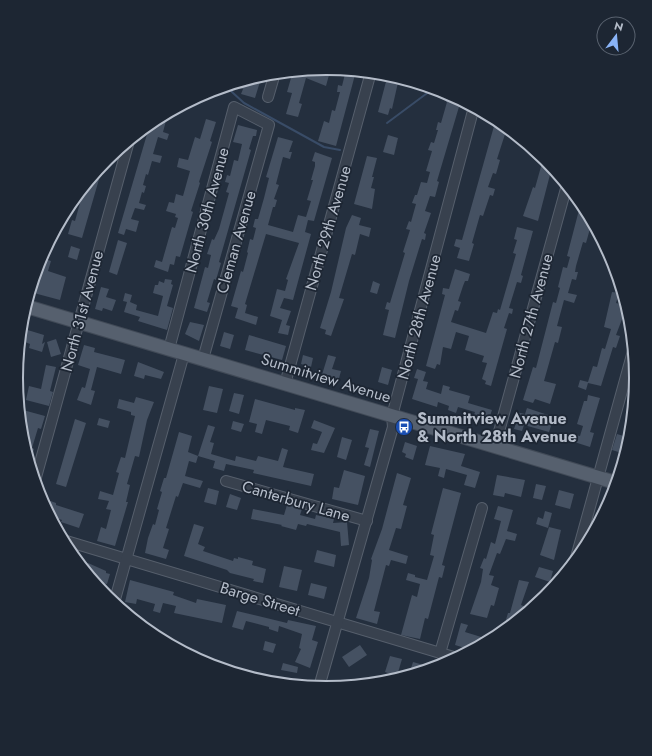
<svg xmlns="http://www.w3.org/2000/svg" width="652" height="756" font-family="Jost,sans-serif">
<rect width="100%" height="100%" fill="#242f3e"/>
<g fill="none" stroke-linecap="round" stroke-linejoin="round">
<g stroke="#394c67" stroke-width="2">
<polyline points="229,85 232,92 244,103 324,147 340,150"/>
<polyline points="387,123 434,88"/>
</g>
</g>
<g fill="#455162">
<polygon points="310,70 329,75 326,86 306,78 299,103 302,104 298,117 286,114 292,93 287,92 293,71"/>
<polygon points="346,70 356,71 336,146 318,141 324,121 329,123 332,110 335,111 340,92 337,92 338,85 342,86"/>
<polygon points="388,74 399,78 392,109 390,108 388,115 378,112"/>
<polygon points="262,75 255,98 241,94 243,89 236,87 237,83"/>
<polygon points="448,93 461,100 437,181 439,182 435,197 430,196 425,211 431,213 424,233 426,234 425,240 422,239 409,281 395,338 383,335 389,310 385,309 387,302 390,303 405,253 403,252 410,230 406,229 409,221 411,222 416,204 412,203 415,195 417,195 421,182 427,183 430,172 426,171 432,151 428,150 431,142 434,143 438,130 436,130 438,122 441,123 447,102 446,102"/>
<polygon points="162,116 167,117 163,132 169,134 167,140 158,137 153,154 162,156 160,163 152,161 148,175 146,174 143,185 146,186 144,193 142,192 139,203 146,205 144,210 135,208 131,219 139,221 136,232 126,229 124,235 118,233 150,124"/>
<polygon points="206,119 216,122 210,141 212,142 199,182 200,183 191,211 193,212 180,257 176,256 174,265 170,264 168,272 154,267 156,260 162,262 172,227 175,228 178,218 175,217 176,214 166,211 169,202 174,203 176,194 183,196 190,171 177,167 179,158 188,160 195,137 200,139"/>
<polygon points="496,119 507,128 497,159 500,160 496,174 493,173 488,187 495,189 493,196 490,195 483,216 480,215 472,243 474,244 469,261 457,258 460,248 454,246 456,239 462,240"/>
<polygon points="238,125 257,130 256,136 253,136 249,149 251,150 219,262 221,263 216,280 214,279 207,302 210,303 207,312 194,308 205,267 208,268 211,255 207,254 212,239 214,240 219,229 229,193 226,192 229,183 225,182 227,175 230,176 234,160 238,161 242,144 233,142"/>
<polygon points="388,135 398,138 394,155 383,152"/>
<polygon points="278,137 293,141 289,152 292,152 290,159 283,157 276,184 279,185 274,199 277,200 275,207 273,207 268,225 293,232 298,215 306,217 311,201 307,200 313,180 311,180 315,166 315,162 312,161 315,152 332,158 314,221 308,220 305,232 311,234 293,300 284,298 280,308 291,311 286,325 290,326 288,335 278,333 282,320 270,316 277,289 285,291 288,280 286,279 299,243 266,234 245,304 247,305 245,313 258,317 256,325 235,318 238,308 231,306 241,271 243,272 248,253 247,252 250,239 253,240 256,228 253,227 255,219 258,219 264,198 269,178 266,177"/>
<polygon points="367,156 377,158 372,177 374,177 371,188 375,189 372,209 354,204"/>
<polygon points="104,162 82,238 68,234 72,220 75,221 85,185"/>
<polygon points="542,163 552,167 538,221 523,216 533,187 535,188"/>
<polygon points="583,204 595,226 591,225 586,243 583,242 576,266 575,272 578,272 576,280 572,279 568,293 577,295 574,303 564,300 557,326 562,327 558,343 555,342 544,381 556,384 550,404 535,399 533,403 523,400 533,367 536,368 553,302 556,303 560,288 558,287 563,267 567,268 570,257 567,256 579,210 581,210"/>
<polygon points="352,215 361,218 359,225 371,228 369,237 360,234 355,255 352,254 339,298 344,299 331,336 325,334 326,330 320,328 331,292 346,228"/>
<polygon points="517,227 533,231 521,275 523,276 521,283 517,282 509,308 513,309 512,314 509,313 504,328 507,329 491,386 485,384 486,381 482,379 487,363 482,362 484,356 465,350 469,336 456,332 451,349 443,347 440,365 437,364 435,369 426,366 445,295 442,294 443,288 449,289 455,269 470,274 468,281 465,281 463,286 458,301 461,302 458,311 455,310 451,322 486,333 493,312 497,313 498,309 500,310 509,279 516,254 513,253 517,240 514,239"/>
<polygon points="118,240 127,243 117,275 109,272"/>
<polygon points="71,246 80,249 77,260 68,257"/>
<polygon points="42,258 51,261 48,271 66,277 60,300 30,292 32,284 34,285"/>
<polygon points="165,279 172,280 171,284 173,285 167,306 173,308 167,330 138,321 140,317 124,312 127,302 123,301 125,293 132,295 130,302 137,305 136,310 158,316 163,296 153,293 155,285 158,285 159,281 164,283"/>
<polygon points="373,281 380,284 377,294 370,292"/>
<polygon points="101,287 109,289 106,297 116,300 112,311 103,308 102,311 95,309"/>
<polygon points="612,292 619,293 616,303 627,306 616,335 620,336 616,348 613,347 601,386 588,383 586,390 578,387 580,380 588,382 593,366 597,367 602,348 605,349 611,329 604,327"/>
<polygon points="190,322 204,325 199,341 185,334"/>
<polygon points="21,328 44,335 42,344 45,342 42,352 29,348 30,344 20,340"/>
<polygon points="224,332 234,335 230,349 220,346"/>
<polygon points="249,335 286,346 282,360 245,350"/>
<polygon points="56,339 61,354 51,357 47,342"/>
<polygon points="84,345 95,348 94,352 125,360 121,374 97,367 91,390 95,391 91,405 77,400 82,387 85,388 90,369 78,365"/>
<polygon points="303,355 313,358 311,367 301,364"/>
<polygon points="328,355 336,357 332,369 341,371 338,382 321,378"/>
<polygon points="138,362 164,372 161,379 145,375 144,379 134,376"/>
<polygon points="46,365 56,367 50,391 53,392 49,406 26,400 29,386 41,389"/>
<polygon points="382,367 392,370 388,385 378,382"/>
<polygon points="417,369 426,372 423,381 428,382 426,389 441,394 443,385 450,387 449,390 470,396 468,403 492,410 489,419 474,415 475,412 458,407 456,413 448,410 449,406 438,402 437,407 412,399 418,379 414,378"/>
<polygon points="209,386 223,389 217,413 203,410"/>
<polygon points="234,393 244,395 239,414 229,411"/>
<polygon points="588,395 600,398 590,432 594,433 590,447 568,440 570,434 580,436 583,426 577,424 584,401 587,401"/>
<polygon points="136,397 154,402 147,420 139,457 135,456 127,484 130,485 126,502 128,502 115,546 97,541 101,527 106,529 111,510 106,509 109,501 98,499 100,491 113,495 119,473 116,472 121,457 125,458 135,416 131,415 131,412 117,408 119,399 134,403"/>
<polygon points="255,399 295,410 295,408 305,410 298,433 289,430 290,426 266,420 262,434 255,432 257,424 249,422"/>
<polygon points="527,408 554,417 549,432 524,425 522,431 514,429 516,423 513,422 516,412 525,414"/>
<polygon points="23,410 45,416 41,429 38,428 32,448 34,449 30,465 22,438 20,420"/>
<polygon points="99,418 110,421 108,428 97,425"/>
<polygon points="75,419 86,423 66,487 56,484"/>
<polygon points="314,420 335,428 324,453 311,450 313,443 317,444 322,432 311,428"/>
<polygon points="233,421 244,424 241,432 231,429"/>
<polygon points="208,425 215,427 210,442 214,443 211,454 235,461 236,456 256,461 258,456 278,461 282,448 288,450 283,467 314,474 311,486 253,473 254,470 226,464 224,471 213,468 215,461 198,456"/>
<polygon points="370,429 379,431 370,467 364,465 369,448 365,447"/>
<polygon points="179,432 192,436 188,452 198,456 196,463 189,461 185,476 203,481 200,488 183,483 178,497 176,496 166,528 169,529 163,548 169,550 166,559 145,553 148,538 153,524 155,525 159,510 157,509 162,492 160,491 164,478 166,478"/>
<polygon points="617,434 630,438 625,454 612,450"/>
<polygon points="342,437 352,440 346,460 337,457"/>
<polygon points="405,442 417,446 413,460 405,457 406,454 402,452"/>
<polygon points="430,446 465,454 461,466 480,472 475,488 464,485 467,475 446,469 444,478 438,476 440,468 425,465"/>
<polygon points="344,470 365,476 358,505 332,499 334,487 339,488"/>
<polygon points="397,473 411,478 403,505 407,506 401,529 396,528 389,550 408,556 406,564 391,560 389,566 386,565 374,611 380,612 377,624 356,618 369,578 372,560 371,559 382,529"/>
<polygon points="497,475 525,480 521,497 505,493 504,497 493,495"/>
<polygon points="536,484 546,486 542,500 533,498"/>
<polygon points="208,488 219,491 216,505 204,502"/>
<polygon points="443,488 461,493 442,565 445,566 442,578 439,577 428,619 425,618 420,639 401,635 412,595 417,597 420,584 406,580 408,573 415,575 415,577 427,580 434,556 430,555 434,535 431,534"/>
<polygon points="559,490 574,494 570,509 555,505"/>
<polygon points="230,494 241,498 237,510 226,507"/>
<polygon points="604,497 611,499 601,518 599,517"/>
<polygon points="45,499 56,503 56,505 84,514 79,528 61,522 62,520 50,516 44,504"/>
<polygon points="287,505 302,509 300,515 315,519 316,515 334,519 333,523 347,522 349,545 341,546 340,532 307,524 306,526 298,524 296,530 281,526 282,525 251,519 253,509 284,515"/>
<polygon points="498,506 513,510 507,531 517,534 515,541 506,539 500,554 497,553 489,575 494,576 491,585 499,588 494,606 491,605 487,618 470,614 481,582 483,569 480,568 484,558 486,559 491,542 495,544 501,521 494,519"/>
<polygon points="545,511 552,513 548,528 536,524 538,517 543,519"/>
<polygon points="194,524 204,527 198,544 205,547 203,551 233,561 234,558 238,559 238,557 253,561 252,565 266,569 263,583 253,581 254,579 230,573 227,570 184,556"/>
<polygon points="549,527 561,530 554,560 540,555"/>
<polygon points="317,550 336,555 334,567 314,562"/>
<polygon points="88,563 106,571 106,573 110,574 107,584 101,583 99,588 79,564 87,566"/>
<polygon points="284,566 302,570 297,591 279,587"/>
<polygon points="539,567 553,571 550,582 535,577"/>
<polygon points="130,580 174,592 173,595 196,603 197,599 226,605 222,623 174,613 176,606 163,603 160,613 153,611 155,604 137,599 136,604 125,602"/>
<polygon points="519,580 529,582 521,605 531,609 520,618 514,616 512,625 502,633 508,613 510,613"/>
<polygon points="311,583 327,587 324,599 308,595"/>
<polygon points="237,611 287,623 288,620 316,626 312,640 318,642 310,668 295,662 301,649 299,648 302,634 279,626 278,632 269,629 269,627 246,621 243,630 232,627"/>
<polygon points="461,623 468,625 465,632 491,640 475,648 466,645 465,648 455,645"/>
<polygon points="265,641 276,644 273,653 263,650"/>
<polygon points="176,645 198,651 196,659 175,647"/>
<polygon points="360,645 367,655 349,667 342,657"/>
<polygon points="390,656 402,659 397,676 385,672"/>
<polygon points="413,662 434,668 409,675"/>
<polygon points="283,663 298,667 297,673 281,670"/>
</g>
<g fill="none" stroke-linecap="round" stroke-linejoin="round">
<g stroke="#565f6c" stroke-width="12">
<g id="minor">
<polyline points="268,97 275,73"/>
<polyline points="169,349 234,107 269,125 203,359"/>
<polyline points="285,384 371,72"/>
<polyline points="495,446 567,185"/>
<polyline points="35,481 129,141"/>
<polyline points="226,481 367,521"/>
<polyline points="63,540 457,658"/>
<polyline points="575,561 633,351"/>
<polyline points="114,603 184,354"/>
<polyline points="440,653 482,508"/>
<polyline points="319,687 393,427 392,416 474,107"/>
</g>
</g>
<g stroke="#414a57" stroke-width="15">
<polyline id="major" points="25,306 617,483"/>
</g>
<use href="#minor" stroke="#38414e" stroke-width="10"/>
<use href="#major" stroke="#56606e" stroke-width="13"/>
</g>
<defs>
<g id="bus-disc" transform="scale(0.9)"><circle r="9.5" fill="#1a4fb4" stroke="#1d2633"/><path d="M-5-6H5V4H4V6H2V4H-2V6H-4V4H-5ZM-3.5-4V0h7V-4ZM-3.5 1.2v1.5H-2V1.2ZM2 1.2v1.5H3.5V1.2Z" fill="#fff"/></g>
</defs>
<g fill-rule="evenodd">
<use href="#bus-disc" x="404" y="427"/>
</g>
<g text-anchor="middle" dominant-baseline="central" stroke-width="3.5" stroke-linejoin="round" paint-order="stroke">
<g font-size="16" fill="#b4bcc9" stroke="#1d2633">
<text transform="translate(207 210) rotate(-75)">North 30th Avenue</text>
<text transform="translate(328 228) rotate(-74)">North 29th Avenue</text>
<text transform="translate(236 242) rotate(-74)">Cleman Avenue</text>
<text transform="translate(82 311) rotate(-75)">North 31st Avenue</text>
<text transform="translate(531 316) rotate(-75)">North 27th Avenue</text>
<text transform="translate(419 317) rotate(-75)">North 28th Avenue</text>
<text transform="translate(326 378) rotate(17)">Summitview Avenue</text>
<text transform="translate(296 501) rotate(16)">Canterbury Lane</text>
<text transform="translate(260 599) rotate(17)">Barge Street</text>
</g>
<g font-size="16" font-weight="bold" fill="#b4bcc9" stroke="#1d2633" text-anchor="start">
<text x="417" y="418">Summitview Avenue<tspan x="417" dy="18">&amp; North 28th Avenue</tspan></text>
</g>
</g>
<path d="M0 0H652V756H0ZM23 378a303 303 0 1 1 606 0a303 303 0 1 1-606 0Z" fill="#1d2633" fill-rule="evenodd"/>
<path fill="none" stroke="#b4bcc9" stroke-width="2" d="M23 378a303 303 0 1 1 606 0a303 303 0 1 1-606 0Z"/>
<g transform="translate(616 36) rotate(16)"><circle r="19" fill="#1d2633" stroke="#59626f"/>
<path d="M0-3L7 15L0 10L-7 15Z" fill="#8ab4f8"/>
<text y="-6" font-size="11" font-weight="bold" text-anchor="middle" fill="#b4bcc9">N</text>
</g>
</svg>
